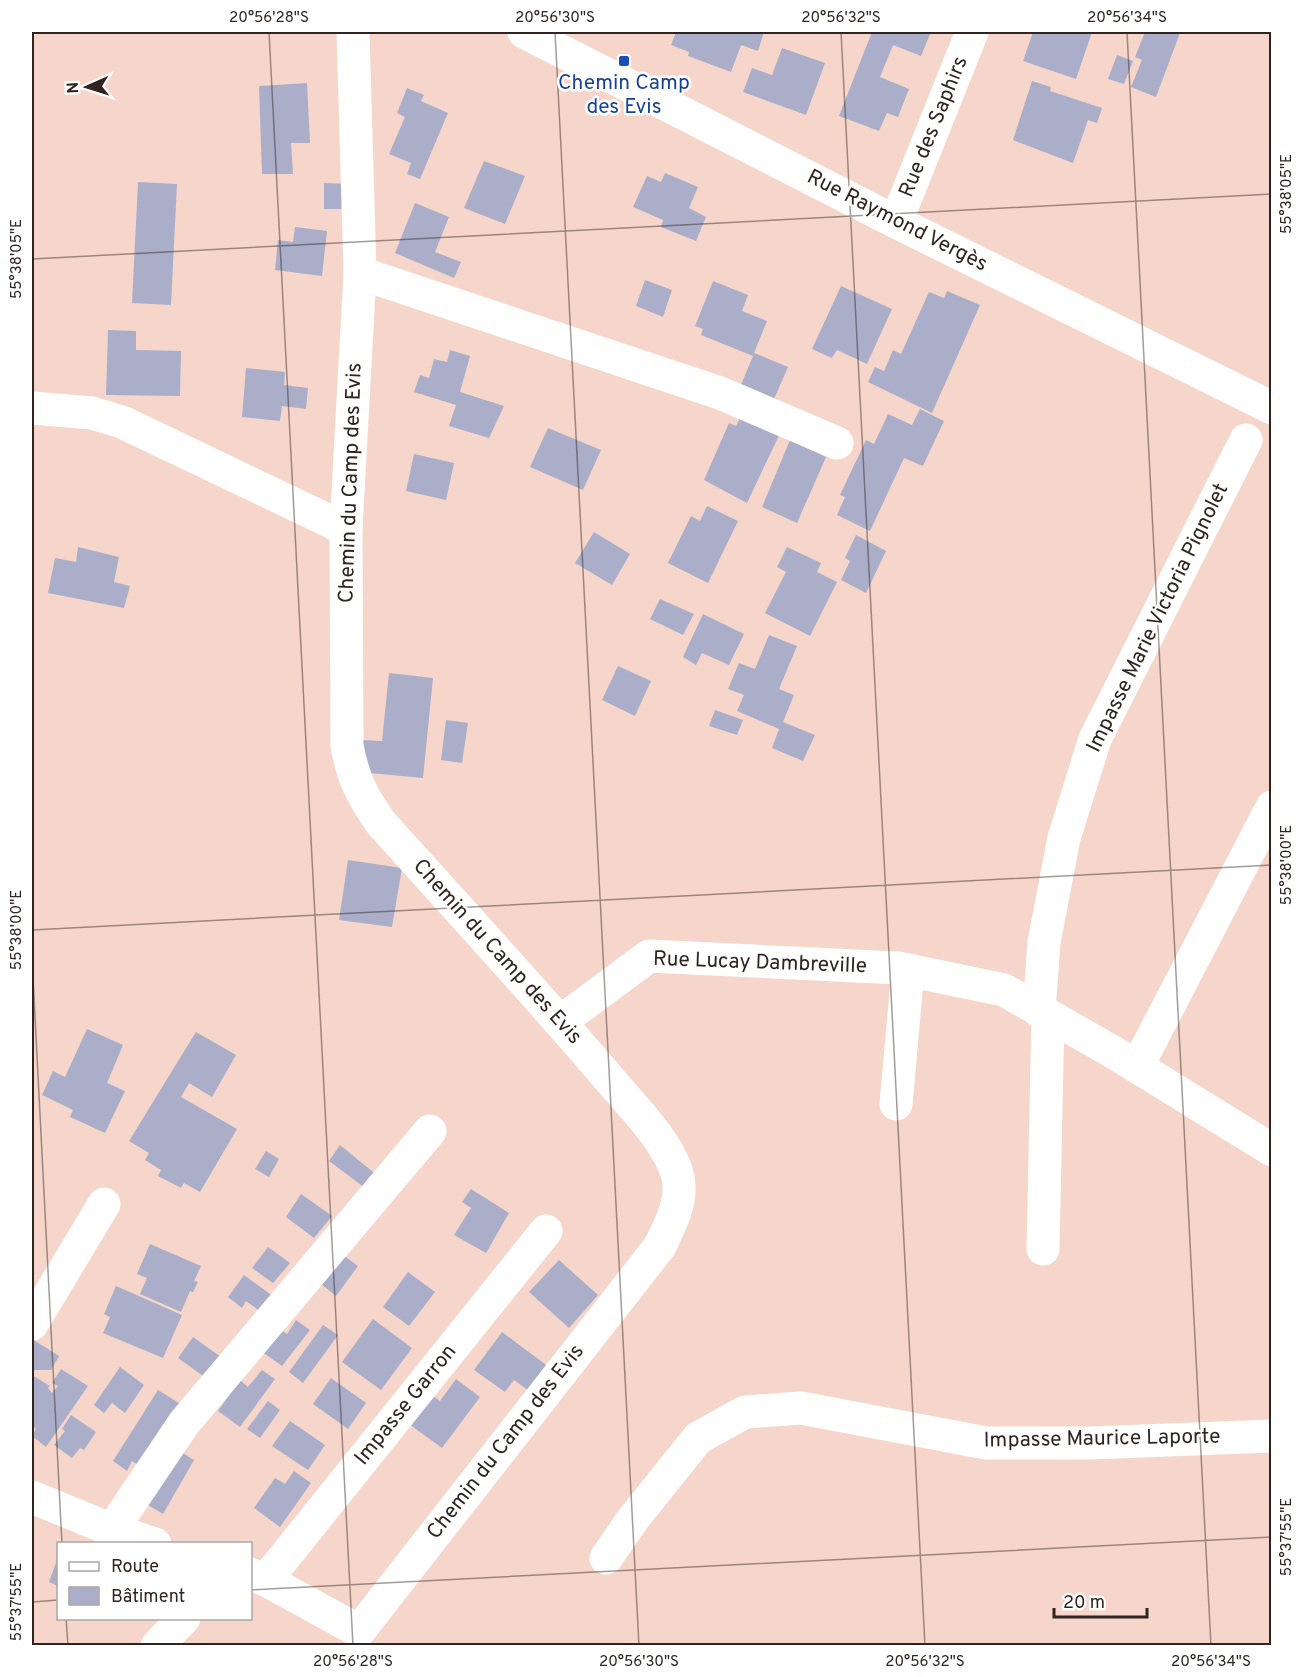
<svg xmlns="http://www.w3.org/2000/svg" width="1303" height="1677" font-family="Overpass,sans-serif">
<rect width="100%" height="100%" fill="#f6d6cb"/>
<g fill="#abaec9">
<polygon points="676,32 764,32 758,51 741,45 731,72 688,56 689,52 671,45"/>
<polygon points="872,32 931,32 921,56 893,45 880,77 909,89 898,117 887,113 879,131 839,116"/>
<polygon points="1033,32 1092,32 1076,79 1023,61"/>
<polygon points="1145,32 1180,33 1156,97 1131,87 1142,60 1135,57"/>
<polygon points="782,48 825,63 806,115 743,92 752,68 772,75"/>
<polygon points="1117,55 1133,61 1124,84 1108,79"/>
<polygon points="1032,81 1051,87 1050,91 1102,108 1097,123 1088,120 1073,163 1013,140"/>
<polygon points="307,83 310,143 291,143 293,174 262,174 259,86"/>
<polygon points="407,88 424,95 421,101 448,113 420,179 407,174 411,163 389,154 405,117 397,113"/>
<polygon points="484,161 525,176 505,224 464,208"/>
<polygon points="665,173 698,187 689,208 706,217 696,241 661,227 663,220 633,207 647,176 661,182"/>
<polygon points="138,182 177,184 171,305 132,303"/>
<polygon points="324,183 351,184 352,209 324,209"/>
<polygon points="415,203 449,217 435,252 461,262 454,278 395,253"/>
<polygon points="295,227 327,231 322,276 275,270 278,240 293,242"/>
<polygon points="645,280 672,290 663,317 636,306"/>
<polygon points="713,281 748,295 742,311 767,321 754,353 788,367 771,406 738,392 753,356 701,335 703,329 695,326"/>
<polygon points="841,286 892,309 867,364 837,350 832,358 812,349"/>
<polygon points="947,291 980,305 932,413 868,382 875,367 884,371 893,350 901,354 929,292 944,298"/>
<polygon points="108,330 136,331 136,350 181,351 180,396 106,395"/>
<polygon points="450,350 470,356 460,392 504,406 489,438 449,426 456,405 414,392 420,375 429,378 434,359 447,362"/>
<polygon points="246,368 285,372 284,385 308,388 306,409 282,406 280,421 242,417"/>
<polygon points="920,409 944,421 923,466 904,458 870,531 837,515 845,497 840,495 866,440 874,444 888,414 912,425"/>
<polygon points="743,411 782,429 747,503 704,480 729,423 736,426"/>
<polygon points="548,428 601,450 583,490 530,467"/>
<polygon points="790,440 826,457 797,523 762,507"/>
<polygon points="414,454 454,463 446,500 406,491"/>
<polygon points="707,506 738,521 708,583 668,563 691,516 700,521"/>
<polygon points="594,532 630,554 612,585 575,563"/>
<polygon points="856,535 886,551 866,593 841,580 850,561 845,558"/>
<polygon points="78,547 119,557 114,582 130,586 124,608 48,593 55,558 76,562"/>
<polygon points="787,547 821,563 817,572 837,582 810,636 765,613 786,572 777,567"/>
<polygon points="660,599 694,614 683,635 650,619"/>
<polygon points="703,614 744,634 729,665 702,653 696,665 683,657"/>
<polygon points="769,635 797,646 779,689 794,695 783,722 815,735 803,761 772,748 779,729 737,711 744,695 728,689 739,663 755,669"/>
<polygon points="618,666 651,681 635,716 602,700"/>
<polygon points="389,673 433,678 423,778 359,772 362,740 382,741"/>
<polygon points="715,710 743,720 737,735 709,726"/>
<polygon points="446,720 468,723 462,763 441,760"/>
<polygon points="348,860 402,868 392,927 339,920"/>
<polygon points="87,1029 123,1045 107,1083 125,1091 105,1133 70,1117 73,1110 42,1095 53,1071 65,1077"/>
<polygon points="196,1032 236,1055 212,1097 189,1083 181,1097 237,1129 200,1192 184,1183 181,1188 158,1176 161,1170 145,1160 149,1153 129,1141"/>
<polygon points="340,1145 384,1181 373,1194 329,1161"/>
<polygon points="266,1151 279,1159 269,1177 255,1169"/>
<polygon points="471,1189 509,1213 486,1253 454,1235 471,1208 462,1202"/>
<polygon points="301,1194 332,1216 314,1238 286,1217"/>
<polygon points="150,1244 201,1266 194,1281 198,1282 193,1292 190,1291 181,1312 140,1294 147,1278 137,1274"/>
<polygon points="268,1247 290,1263 273,1283 252,1268"/>
<polygon points="343,1255 358,1266 336,1296 321,1284"/>
<polygon points="559,1260 598,1295 569,1328 529,1292"/>
<polygon points="408,1272 435,1292 409,1326 383,1307"/>
<polygon points="244,1275 277,1299 265,1315 246,1301 242,1308 228,1297"/>
<polygon points="116,1286 182,1315 163,1358 103,1333 110,1317 104,1314"/>
<polygon points="373,1319 412,1348 381,1390 342,1362"/>
<polygon points="296,1320 310,1330 282,1366 261,1351 279,1328 287,1334"/>
<polygon points="323,1325 338,1335 303,1383 289,1372"/>
<polygon points="502,1332 557,1373 539,1398 514,1380 505,1392 474,1370"/>
<polygon points="193,1337 221,1357 206,1378 178,1358"/>
<polygon points="32,1339 59,1356 51,1370 35,1370 32,1375 50,1386 48,1388 52,1393 58,1386 52,1383 61,1369 88,1386 46,1447 32,1436 36,1429 32,1426"/>
<polygon points="120,1367 144,1385 125,1413 112,1403 104,1413 94,1405"/>
<polygon points="262,1370 275,1379 240,1427 218,1411 240,1380 248,1387"/>
<polygon points="331,1378 366,1403 348,1429 313,1404"/>
<polygon points="456,1379 480,1397 442,1448 402,1419 424,1389 440,1401"/>
<polygon points="158,1390 182,1405 147,1471 132,1461 127,1471 113,1461"/>
<polygon points="268,1401 280,1410 260,1438 247,1429"/>
<polygon points="71,1415 96,1432 84,1450 80,1448 72,1458 54,1445 65,1431 62,1429"/>
<polygon points="290,1421 325,1445 308,1470 272,1446"/>
<polygon points="173,1447 194,1460 163,1514 141,1501"/>
<polygon points="294,1471 311,1483 280,1527 254,1508 275,1478 285,1484"/>
<polygon points="58,1557 58,1586 49,1582"/>
</g>
<g fill="none" stroke-linecap="round" stroke-linejoin="round">
<g stroke="#fff" stroke-width="33">
<polyline points="896,222 972,32"/>
<polyline points="360,273 720,393 837,443"/>
<polyline points="32,408 92,413 122,422 346,529"/>
<polyline points="1039,1011 1044,942 1064,838 1095,739 1246,440"/>
<polyline points="560,1022 649,956 898,968 1004,990 1113,1052 1272,1150"/>
<polyline points="1137,1067 1272,807"/>
<polyline points="896,1104 908,970"/>
<polyline points="1043,1249 1048,1015"/>
<polyline points="32,1324 104,1204"/>
<polyline points="32,1497 112,1530 155,1544"/>
<polyline points="112,1530 184,1423 430,1131"/>
<polyline points="606,1558 633,1519 698,1438 745,1412 801,1408 986,1443 1090,1443 1272,1436"/>
<path d="M250,1574L266,1580L359,1631L660,1246C670,1224 683,1203 678,1177C669,1141 628,1102 605,1074C532,989 456,906 381,823C361,794 354,781 347,746L346,529L360,273L353,32"/>
<polyline points="266,1580 546,1231"/>
<polyline points="157,1646 184,1618"/>
</g>
<polyline stroke="#fff" stroke-width="33" points="524,32 896,222 1272,408"/>
</g>
<path fill="none" stroke="#2f241f" stroke-width="1.5" stroke-opacity="0.45" d="M269,32L353,1646M555,32L639,1646M841,32L925,1646M1127,32L1211,1646M32,259L1272,194M32,930L1272,865M32,958L62,1544M250,1590L1272,1537M32,1602L58,1600M66,1618L68,1646"/>
<rect fill="#1a4fb4" stroke="#fff" stroke-width="2" x="618" y="55" width="12" height="12" rx="3"/>
<g text-anchor="middle" dominant-baseline="central" stroke-width="5" stroke-linejoin="round" paint-order="stroke">
<g font-size="21" fill="#164399" stroke="#fff">
<text x="624" y="83">Chemin Camp<tspan x="624" dy="24">des Evis</tspan></text>
</g>
<g font-size="21" fill="#2f241f" stroke="#fff">
<text transform="translate(934 127) rotate(-68)">Rue des Saphirs</text>
<text transform="translate(897 221) rotate(27)">Rue Raymond Vergès</text>
<text transform="translate(351 483) rotate(-88)">Chemin du Camp des Evis</text>
<text transform="translate(1158 618) rotate(-64)">Impasse Marie Victoria Pignolet</text>
<text transform="translate(497 952) rotate(48)">Chemin du Camp des Evis</text>
<text transform="translate(760 963) rotate(2)">Rue Lucay Dambreville</text>
<text transform="translate(406 1405) rotate(-51)">Impasse Garron</text>
<text transform="translate(1102 1439) rotate(-1)">Impasse Maurice Laporte</text>
<text transform="translate(506 1442) rotate(-52)">Chemin du Camp des Evis</text>
</g>
</g>
<rect width="1303" height="1677" fill="none" stroke="#ffffff" stroke-width="66"/>
<rect x="57" y="1542" width="195" height="78" fill="#ffffff" stroke="#aca7a5" stroke-width="1.5"/>
<rect x="69" y="1562" width="30" height="9" fill="#ffffff" stroke="#aca7a5" stroke-width="1.5"/>
<text x="111" y="1572" font-size="18" fill="#2f241f">Route</text>
<rect x="69" y="1587" width="30" height="18" fill="#abaec9" stroke="#aca7a5" stroke-width="1.5"/>
<text x="111" y="1602" font-size="18" fill="#2f241f">Bâtiment</text>
<g transform="translate(87 87) rotate(267)" stroke="#ffffff" stroke-width="4.5" paint-order="stroke">
<path d="M0-4.5L10 22L0 15L-10 22Z" fill="#2f241f"/>
<text y="-9" font-size="16" font-weight="bold" text-anchor="middle" fill="#2f241f">N</text>
</g>
<path d="M1054 1608v9h93v-9" fill="none" stroke="#2f241f" stroke-width="3"/>
<text x="1063" y="1608" font-size="18" fill="#2f241f" stroke="#ffffff" stroke-width="4.5" paint-order="stroke">20 m</text>
<rect x="33" y="33" width="1237" height="1611" fill="none" stroke="#2f241f" stroke-width="2"/>
<g font-size="15" text-anchor="middle" fill="#2f241f">
<text x="269" y="22">20°56'28"S</text>
<text x="555" y="22">20°56'30"S</text>
<text x="841" y="22">20°56'32"S</text>
<text x="1127" y="22">20°56'34"S</text>
<text transform="translate(1286 194) rotate(-90)" y="5">55°38'05"E</text>
<text transform="translate(16 259) rotate(-90)" y="5">55°38'05"E</text>
<text transform="translate(1286 865) rotate(-90)" y="5">55°38'00"E</text>
<text transform="translate(16 930) rotate(-90)" y="5">55°38'00"E</text>
<text transform="translate(1286 1537) rotate(-90)" y="5">55°37'55"E</text>
<text transform="translate(16 1602) rotate(-90)" y="5">55°37'55"E</text>
<text x="353" y="1666">20°56'28"S</text>
<text x="639" y="1666">20°56'30"S</text>
<text x="925" y="1666">20°56'32"S</text>
<text x="1211" y="1666">20°56'34"S</text>
</g>
</svg>
